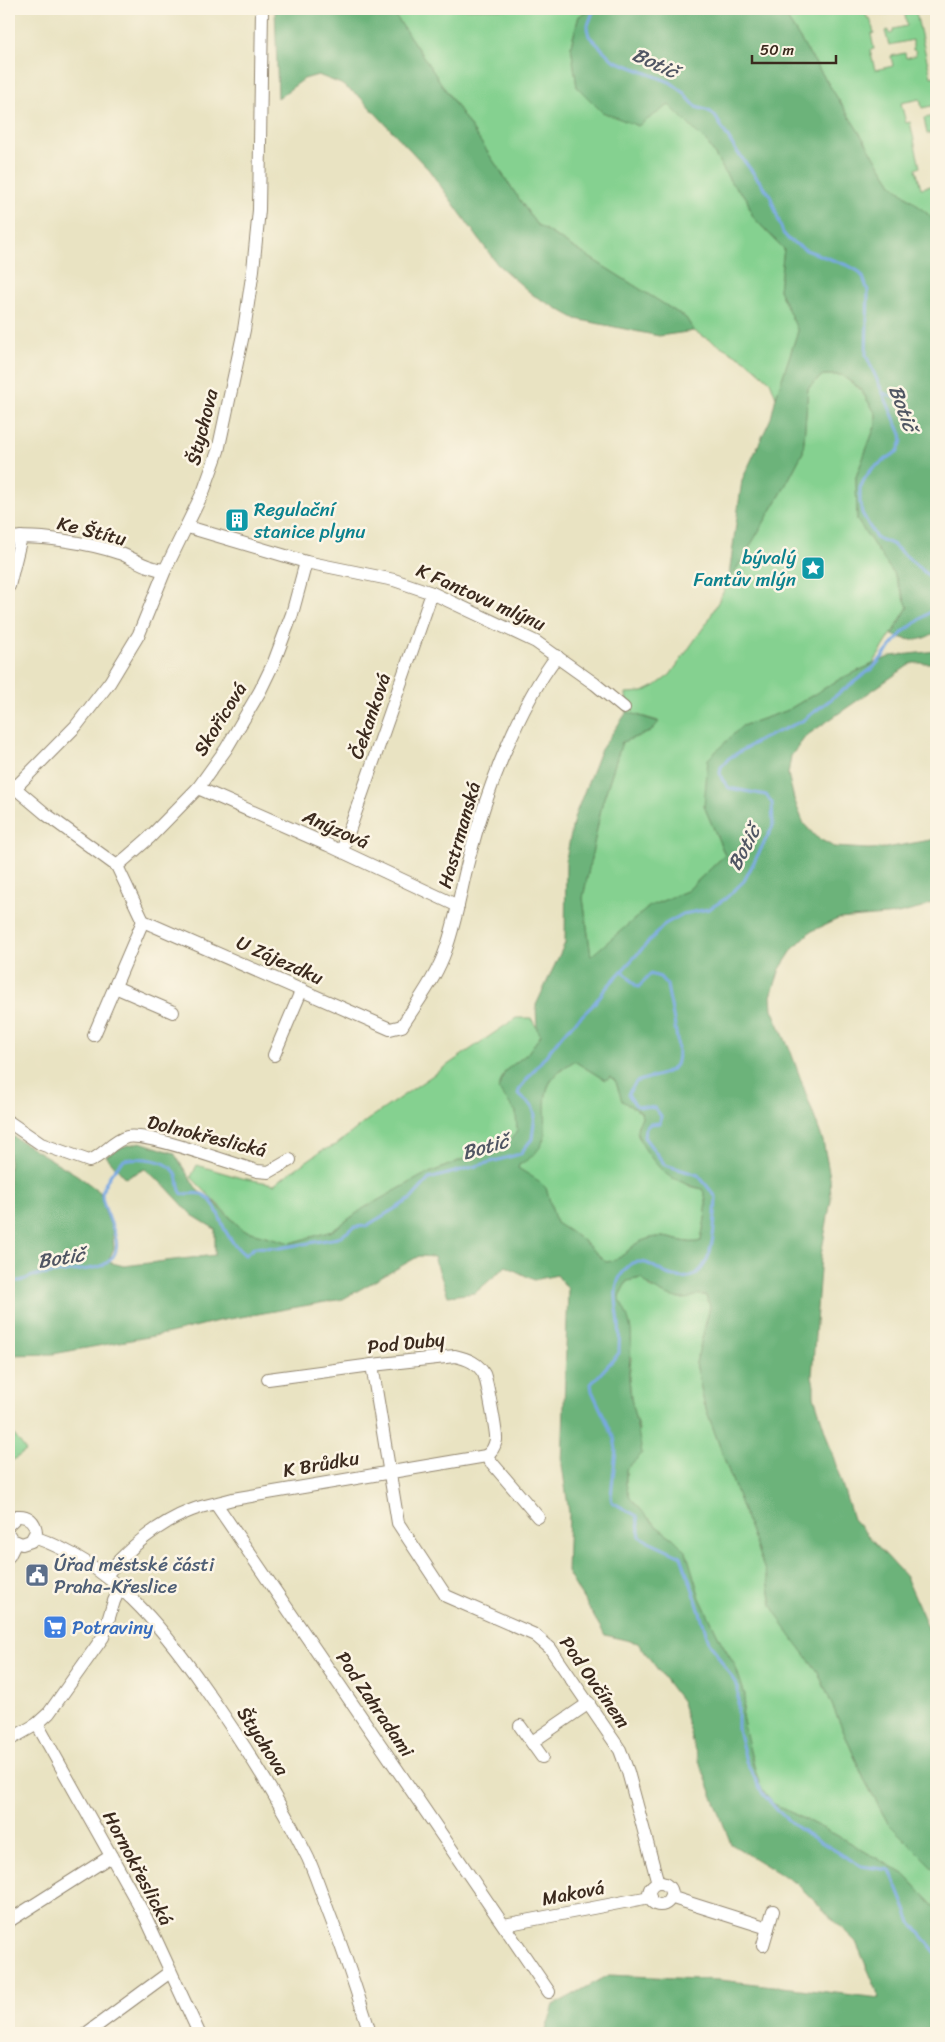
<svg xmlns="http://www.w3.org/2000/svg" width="945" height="2042" font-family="Sriracha,sans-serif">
<rect width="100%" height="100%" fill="#fcf5e5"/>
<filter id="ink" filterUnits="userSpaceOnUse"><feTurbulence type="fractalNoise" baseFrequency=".02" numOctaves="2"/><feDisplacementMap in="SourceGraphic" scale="10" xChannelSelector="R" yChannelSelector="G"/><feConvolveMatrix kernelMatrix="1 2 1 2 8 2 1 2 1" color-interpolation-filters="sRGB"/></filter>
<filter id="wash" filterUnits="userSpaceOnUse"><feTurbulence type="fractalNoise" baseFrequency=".0096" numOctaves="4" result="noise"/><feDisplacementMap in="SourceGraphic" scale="20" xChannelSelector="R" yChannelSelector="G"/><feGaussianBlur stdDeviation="1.12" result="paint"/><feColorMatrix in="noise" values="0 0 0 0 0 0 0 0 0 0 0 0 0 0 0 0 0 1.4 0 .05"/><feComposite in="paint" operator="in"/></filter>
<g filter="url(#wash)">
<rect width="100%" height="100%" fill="#e9e3c2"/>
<g fill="#85d190" stroke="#607e57">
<polygon points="391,9 595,9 579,16 571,45 577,87 669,105 709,145 732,184 746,197 753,217 784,249 779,290 798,331 776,397 770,381 747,361 694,331 686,318 536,224"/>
<polygon points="781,9 865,9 867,18 870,18 874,33 871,34 874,49 870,50 875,70 893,66 891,56 905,53 906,58 916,55 915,50 913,50 913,40 889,45 885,31 888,30 889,34 893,33 893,29 907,26 904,10 882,15 880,9 915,9 931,77 936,76 936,105 922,108 920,99 901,103 906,123 910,122 920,167 916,169 921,188 936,185 936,221 892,184"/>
<polygon points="936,116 936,132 927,134 924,118"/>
<polygon points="823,375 841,375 860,389 876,414 876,424 856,477 857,520 895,576 908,607 873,664 840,679 786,711 742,726 704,806 725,855 687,891 650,906 591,957 583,898 602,804 622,742 650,732 658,721 627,712 626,693 643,692 655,686 670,675 708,621 728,583 782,492 803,452 808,388"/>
<polygon points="516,1018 531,1018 541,1035 527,1054 505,1071 498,1089 516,1111 517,1132 503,1148 473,1155 422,1176 364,1208 332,1231 291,1243 243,1230 191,1177 197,1165 241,1178 274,1184 321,1151 336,1145 366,1121"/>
<path d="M574,1061L605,1080L611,1077L616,1082C618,1093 630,1108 641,1112L642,1118L637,1127L689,1186L702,1189C711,1203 703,1225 701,1241C687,1246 673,1236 658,1237C653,1237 644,1240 639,1242C628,1248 622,1261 606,1262L580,1238L556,1223L546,1188L518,1168L519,1165L527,1159L544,1140C549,1100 533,1088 574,1061Z"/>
<polygon points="642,1278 652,1289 699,1294 706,1296 710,1306 696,1363 704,1403 768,1579 772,1605 818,1672 864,1779 888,1823 936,1871 936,1908 904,1874 836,1835 772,1803 760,1786 747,1741 742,1716 745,1695 735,1665 720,1640 700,1598 686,1551 674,1539 656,1526 630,1498 626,1484 626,1469 639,1430 632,1407 629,1377 631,1359 630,1344 619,1296 627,1281"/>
<polygon points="9,1428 26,1451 9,1463"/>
</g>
<g fill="#6cb37a" stroke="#546e4c" fill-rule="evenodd">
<polygon points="275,9 391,9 536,224 686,318 694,331 659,336 576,319 533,295 497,264 429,170 359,96 341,84 318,75 304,79 278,98"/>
<path d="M595,9H781L892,184L936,221V632C918,643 911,641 892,635L908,607L895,576L857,520L856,477L876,424V414L860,388L841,375H823L808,388L803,452L782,492L728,583L742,480L771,418L776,397L798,331L779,290L784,249L753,217L746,197L732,184L709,145L669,105L638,126L602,112L577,87L571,46L579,16Z"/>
<path d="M936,651V663H912L806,736L791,756L788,774L794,799L804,824L816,837L834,847L868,849L886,848L936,839V900L922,908L898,914L838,919L810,932L793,949L780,969L771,996L772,1009L792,1055L823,1141L830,1177L831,1200L821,1255L812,1376L814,1385V1396L853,1519L906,1577L936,1645V1871L888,1823L864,1779L818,1672L783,1625L772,1605L768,1579L704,1403L696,1363L710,1306L706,1296L699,1294C694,1296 689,1299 684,1299C667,1298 652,1289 641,1278L627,1281L619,1296C622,1306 628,1315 630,1325C634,1339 628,1363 629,1378C630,1404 639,1429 642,1454L626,1469V1484L630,1498L656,1526L674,1539L686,1551L700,1598L720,1640L735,1665L745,1695L742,1716L753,1764L760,1786L772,1803L836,1835L904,1874L936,1908V2033H545L554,2005L609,1975L720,1980L880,1998L856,1942L797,1884L731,1844L693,1745L682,1702L638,1643L605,1635L567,1572L569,1513L562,1465L568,1289L557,1275L534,1280L506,1266L475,1293L448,1296L434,1257L419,1256L343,1299L218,1321L170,1333L53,1354L9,1355V1134L77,1175L100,1192L105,1212L112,1229L114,1248L108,1262L124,1266L215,1255V1229L192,1215L166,1187L145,1169L125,1178L106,1156L122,1147L140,1142L174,1153L198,1191L210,1198L243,1230L291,1243L332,1231L364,1208L422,1176L464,1159L476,1157L482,1153L503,1148L517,1132L516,1112L498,1089L505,1071L527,1054L541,1035L537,1029L536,1005L565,943L566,859L574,818L600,751L627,712L659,722L650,732L622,742L602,804L583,898L591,956L650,906L687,891L725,855L704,806L708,759L742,726L786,711L840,679L891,656ZM574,1061L605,1080L611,1077L616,1082L622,1101L641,1112L642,1118C640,1121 638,1125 637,1129C636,1141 659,1170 669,1176C680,1182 691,1186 702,1189C711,1203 703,1225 701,1241C687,1246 673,1236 658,1237C653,1237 644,1240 639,1242C628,1248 622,1261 606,1262L580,1238L556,1223L546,1188L539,1181L518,1168L519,1165C525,1161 533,1157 537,1151C555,1131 536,1100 553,1078C558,1071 567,1066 574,1061Z"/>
</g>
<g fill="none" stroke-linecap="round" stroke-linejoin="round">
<g stroke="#78a9e3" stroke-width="3">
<polyline points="884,393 903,402"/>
<path d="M623,971L636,986L639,987L650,974L660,977L667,985C669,1000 684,1055 675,1066C667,1076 647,1077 636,1082L628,1094L636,1106L655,1108L661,1116L660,1123L650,1124L645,1129L644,1137L665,1165L698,1175L716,1197C714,1226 716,1294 667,1274C654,1268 647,1259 632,1263C608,1283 617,1299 619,1325C620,1334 619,1343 619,1353L591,1384L592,1391L614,1438L616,1449L611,1497L612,1502L637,1516L640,1537L681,1556L694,1593L709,1642L738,1687V1729L746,1761L763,1794L778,1811L796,1827L861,1866L890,1870L911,1922L936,1953"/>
<path d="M9,1277C18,1285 23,1279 33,1276C38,1275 43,1275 48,1274C60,1272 93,1270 101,1266C135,1250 103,1218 102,1195C102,1184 116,1166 124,1160C139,1157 170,1158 177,1176C180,1183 177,1187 182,1194C188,1194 196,1193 202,1194C215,1199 220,1220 225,1230C230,1240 237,1248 245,1255L255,1247L280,1248L338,1238L355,1227L366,1226L411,1199L429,1179L520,1154L532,1139L535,1115L532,1106L518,1094L520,1088L563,1034L592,1006L607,987L665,924L683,914L709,909L725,899L744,881L773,826L772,803L766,795L729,788L722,779L720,773L721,767L729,758L760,740L802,721L874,667L903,632L933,610L936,592L929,576L892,544L876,538L862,513L860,502V488L865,478L872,469L898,451L902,441L901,434L866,355L868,291L863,277L858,271L849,266L806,250L789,240L783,233L770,195L735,149L715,116L709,111L696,107L682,91L670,82L613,60L589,36L587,28L594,9"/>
<polyline points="936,1966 934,1971 936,1980"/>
<polyline points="928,2033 928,2031 936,2025"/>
</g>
</g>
</g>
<g filter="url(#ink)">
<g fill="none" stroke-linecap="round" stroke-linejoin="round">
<g stroke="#928670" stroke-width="14">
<g id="minor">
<polyline points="188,527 306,562 394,580 432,593 536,642 595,684 624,708"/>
<path d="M9,538C40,535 89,543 119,553C135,559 147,569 165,570"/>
<polyline points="9,586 21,537"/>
<path d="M9,783L47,815L117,866L143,921L390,1029L402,1026C416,1004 433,982 443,957C456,925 460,891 469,858C485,795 518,707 557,656"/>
<polyline points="198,788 328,845 458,906"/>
<polyline points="9,794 76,726 110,682 139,634 165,570 204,490 218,451 244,330 253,270 259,210 262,9"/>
<polyline points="342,851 432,593"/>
<polyline points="117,866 149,838 198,788 226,749 260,691 274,662 292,614 306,562"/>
<polyline points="115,987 173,1012"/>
<polyline points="94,1035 143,921"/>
<polyline points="274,1055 302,989"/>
<path d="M9,1122L41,1144L89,1161C103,1156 112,1141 127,1137C147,1132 233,1164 257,1171L269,1172L290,1160"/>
<polyline points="372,1365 398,1523 446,1596 535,1635 550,1648 620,1750 628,1772 658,1883"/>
<path d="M268,1379L372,1365L455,1356C468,1359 478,1363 484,1374C487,1381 497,1434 496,1440C494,1448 492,1451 486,1456"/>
<polyline points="216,1504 549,1992"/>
<path d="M9,1524L17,1516C28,1515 35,1521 36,1532L31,1541L22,1544L12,1540L9,1535"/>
<path d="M34,1537C112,1564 161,1625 206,1690C244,1744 279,1799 308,1858C315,1874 321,1891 327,1908C343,1949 357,1991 370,2033"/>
<polyline points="9,1556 16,1542"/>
<path d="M106,1575C129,1548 158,1523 192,1510C205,1505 219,1503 233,1499L486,1456L538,1517"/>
<polyline points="37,1724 146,1918 199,2033"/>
<polyline points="520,1726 542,1757"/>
<polyline points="9,1740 37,1724 49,1713 103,1637 114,1601 120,1588"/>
<polyline points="532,1742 589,1703"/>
<circle cx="660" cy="1894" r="11"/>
<polyline points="670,1897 768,1928"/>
<polyline points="9,1921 111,1856"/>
<polyline points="504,1925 650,1897"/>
<polyline points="763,1945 773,1911"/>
<polyline points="87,2033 170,1972"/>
</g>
</g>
<use href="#minor" stroke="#fff" stroke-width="12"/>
</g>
</g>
<defs>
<g id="building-square" transform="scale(1.25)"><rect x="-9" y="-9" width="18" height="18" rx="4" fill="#0f9aa8" stroke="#fcf5e5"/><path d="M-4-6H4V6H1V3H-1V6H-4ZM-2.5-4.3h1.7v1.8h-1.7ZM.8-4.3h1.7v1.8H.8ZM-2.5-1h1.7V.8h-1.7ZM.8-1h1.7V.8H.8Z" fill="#fff"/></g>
<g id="sight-square" transform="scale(1.25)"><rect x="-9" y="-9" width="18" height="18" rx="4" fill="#0f9aa8" stroke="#fcf5e5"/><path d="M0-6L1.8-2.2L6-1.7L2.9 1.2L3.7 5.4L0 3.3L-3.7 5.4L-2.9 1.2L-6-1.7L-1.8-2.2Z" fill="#fff"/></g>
<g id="civic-square" transform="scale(1.25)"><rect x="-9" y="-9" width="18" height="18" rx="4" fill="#5c6f8a" stroke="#fcf5e5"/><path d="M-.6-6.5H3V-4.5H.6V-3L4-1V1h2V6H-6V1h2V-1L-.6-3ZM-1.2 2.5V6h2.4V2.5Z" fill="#fff"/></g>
<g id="supermarket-square" transform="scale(1.25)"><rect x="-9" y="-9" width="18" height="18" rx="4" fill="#3f7fe0" stroke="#fcf5e5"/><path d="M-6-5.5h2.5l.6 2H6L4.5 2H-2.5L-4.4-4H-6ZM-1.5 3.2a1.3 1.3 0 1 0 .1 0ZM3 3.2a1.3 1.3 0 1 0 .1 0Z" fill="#fff"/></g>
</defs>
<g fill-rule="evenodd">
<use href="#building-square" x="237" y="520"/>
<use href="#sight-square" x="813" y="568"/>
<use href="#civic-square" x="37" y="1575"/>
<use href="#supermarket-square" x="55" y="1627"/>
</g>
<g text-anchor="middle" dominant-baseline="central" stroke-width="5" stroke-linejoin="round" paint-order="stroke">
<g font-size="19" fill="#3b2a1e" stroke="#fcf5e5">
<text transform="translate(202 427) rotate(-76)">Štychova</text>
<text transform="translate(92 531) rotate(14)">Ke Štítu</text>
<text transform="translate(481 597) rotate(24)">K Fantovu mlýnu</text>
<text transform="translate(370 716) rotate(-71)">Čekanková</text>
<text transform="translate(220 719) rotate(-58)">Skořicová</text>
<text transform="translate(336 829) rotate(24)">Anýzová</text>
<text transform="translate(459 835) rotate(-74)">Hastrmanská</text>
<text transform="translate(280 960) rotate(24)">U Zájezdku</text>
<text transform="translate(207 1136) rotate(14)">Dolnokřeslická</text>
<text transform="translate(406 1343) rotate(-6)">Pod Duby</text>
<text transform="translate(321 1464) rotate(-10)">K Brůdku</text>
<text transform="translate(595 1682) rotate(55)">Pod Ovčínem</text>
<text transform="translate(375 1704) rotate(56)">Pod Zahradami</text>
<text transform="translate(263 1741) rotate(57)">Štychova</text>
<text transform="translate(138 1868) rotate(62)">Hornokřeslická</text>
<text transform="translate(573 1893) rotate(-11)">Maková</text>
</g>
<g font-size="19" fill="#0d838f" stroke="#fcf5e5" text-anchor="start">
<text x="254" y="509">Regulační<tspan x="254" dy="22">stanice plynu</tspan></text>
<text x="796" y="557" text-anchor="end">bývalý<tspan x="796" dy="22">Fantův mlýn</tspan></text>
</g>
<g font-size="19" fill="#4e5e75" stroke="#fcf5e5" text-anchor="start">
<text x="54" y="1564">Úřad městské části<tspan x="54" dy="22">Praha-Křeslice</tspan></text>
</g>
<g font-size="19" fill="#366cbe" stroke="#fcf5e5" text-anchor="start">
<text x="72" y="1627">Potraviny</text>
</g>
<g font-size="20" font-style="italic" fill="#505663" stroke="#fcf5e5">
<text transform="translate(655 63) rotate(25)">Botič</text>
<text transform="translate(903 408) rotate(70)">Botič</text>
<text transform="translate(744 848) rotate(-62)">Botič</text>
<text transform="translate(485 1147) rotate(-16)">Botič</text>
<text transform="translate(61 1258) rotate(-9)">Botič</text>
</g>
</g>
<rect width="945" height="2042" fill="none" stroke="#fcf5e5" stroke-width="30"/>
<path d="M752 55v8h84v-8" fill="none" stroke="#3b2a1e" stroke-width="2.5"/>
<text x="760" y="55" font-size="15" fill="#3b2a1e" stroke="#fcf5e5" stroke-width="4" paint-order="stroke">50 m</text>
</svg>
